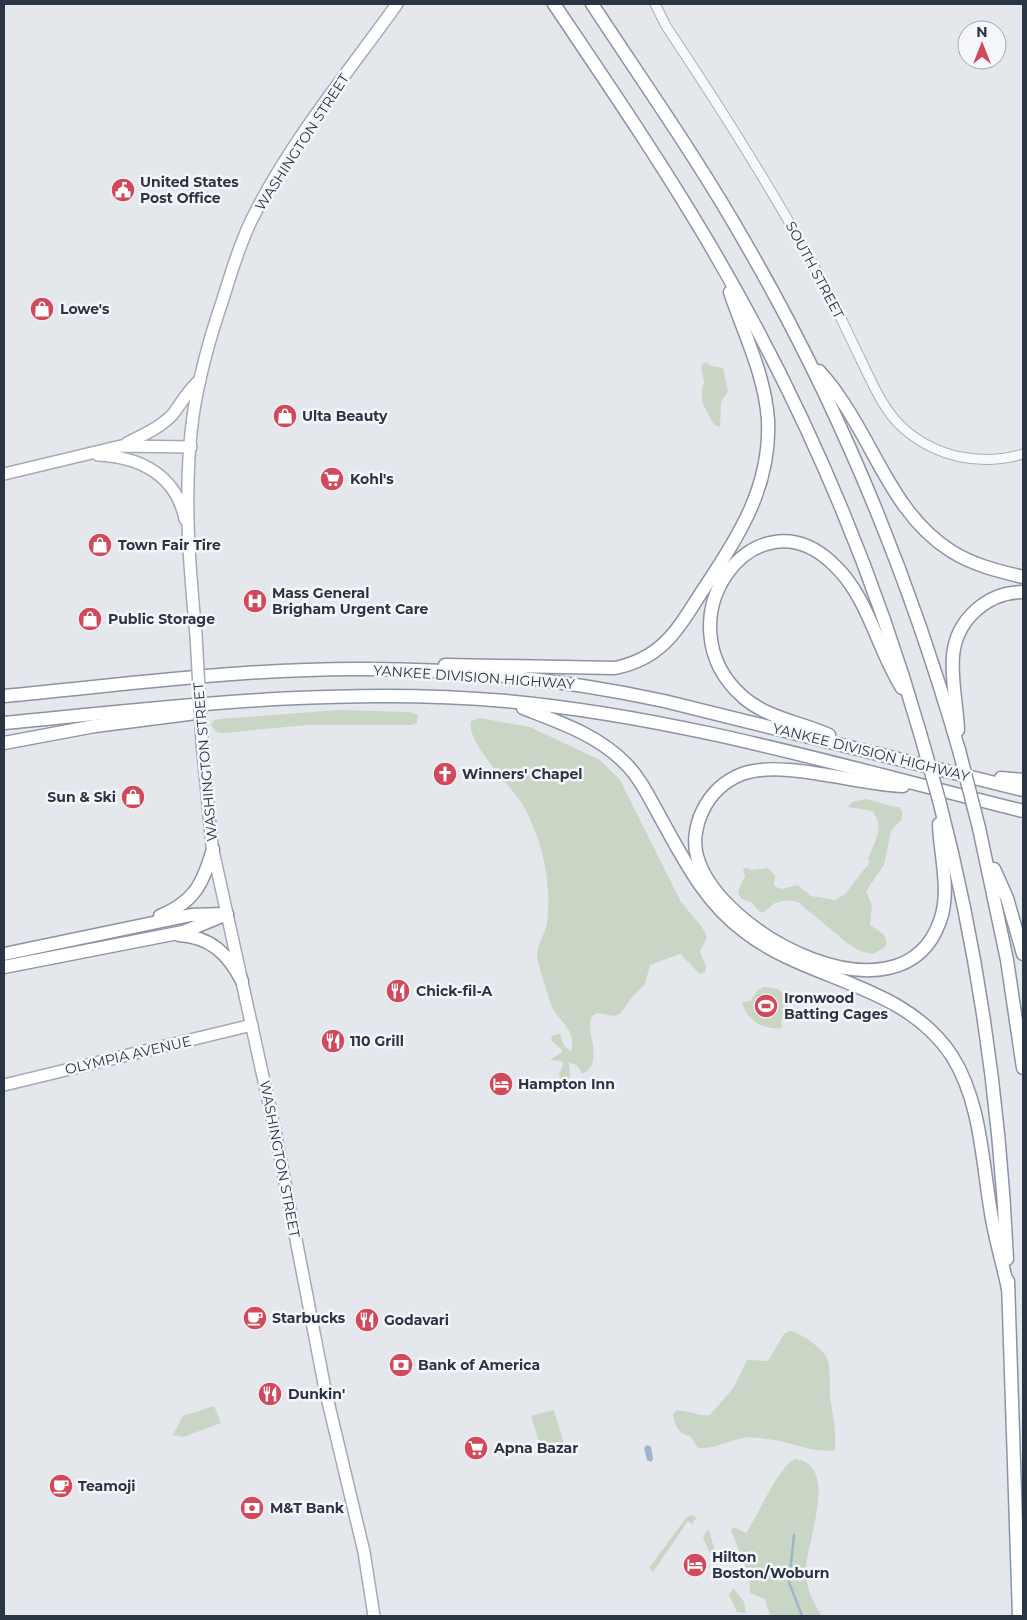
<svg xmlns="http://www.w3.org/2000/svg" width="1027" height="1620" font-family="Montserrat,sans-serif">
<rect width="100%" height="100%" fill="#e4e7ec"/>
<g fill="#c9d6c5">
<polygon points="706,362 711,366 723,368 728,391 721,402 720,427 714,425 702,402 702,390 704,382 701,366"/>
<polygon points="338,710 409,712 418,715 417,723 411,725 307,725 224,733 216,732 211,725 214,720 220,719"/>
<path d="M480,718L530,727L600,760L620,780L681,902L702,927L707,937L700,952L706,966L705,972L700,974L680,954L650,965L645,984L632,997L620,1014L614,1016L597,1013L592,1016C584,1030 606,1064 582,1074L578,1066L569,1062L570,1078L566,1080L560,1078L559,1074L563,1066L562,1061L550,1060L562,1052C561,1046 553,1045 551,1038L553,1035L560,1034L564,1046L571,1051C576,1032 563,1024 554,1011C551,1006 538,964 537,957C536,947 545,934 547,924C552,884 543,842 524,807C513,787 465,742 471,721Z"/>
<path d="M865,799C877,800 889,808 899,807L902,811V819L891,831L884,865L866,891L872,905L870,925C878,931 890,934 885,947L873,954L860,951L847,943L798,902L787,900L775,903L764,912H760L751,902L741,899L738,891L745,876L743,869L747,868L751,870L768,868L775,876L774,886L781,889L798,885L811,896L835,900L845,894L870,862L868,859C874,842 886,827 872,811L848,807L852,802Z"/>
<path d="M763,987L778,989L787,998L788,1012L781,1022L782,1028C763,1030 747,1021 742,1002L750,1001L757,991Z"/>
<path d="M789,1331C800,1332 825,1349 828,1361C831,1372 829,1385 830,1396C832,1413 837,1434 835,1450C812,1454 791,1441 767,1439C760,1438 750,1437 743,1438C727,1441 715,1449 698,1448L690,1436C679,1434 675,1426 673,1415L676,1411C688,1409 698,1417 710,1415L734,1387L747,1360L768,1361L784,1334Z"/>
<polygon points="214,1406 221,1423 183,1437 173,1435 183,1416"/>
<polygon points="554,1410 565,1448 543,1455 531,1416"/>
<path d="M796,1459C840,1466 806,1542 806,1570C806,1588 812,1601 822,1616H770L765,1599L750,1593L749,1576L731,1530L734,1527L746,1533C757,1517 781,1462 796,1459Z"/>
<polygon points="691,1515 697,1518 693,1521 693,1525 688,1521 653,1572 649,1568 686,1518"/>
<polygon points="707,1530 709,1531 715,1551 710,1553 703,1538"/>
<polygon points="733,1588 744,1602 746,1613 737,1612 729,1595"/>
</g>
<polygon fill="#9fb4cc" points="647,1445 651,1447 653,1459 651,1462 647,1460 644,1448"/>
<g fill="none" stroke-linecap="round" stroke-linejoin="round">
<polyline stroke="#9fb4cc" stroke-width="2.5" points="794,1535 789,1582 802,1616"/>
<g stroke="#a9aeb7" stroke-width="11">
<path id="minor" d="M655,4L666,26C720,107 773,190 820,277C834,303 847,331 860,358C872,382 883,410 903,428C937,458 981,466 1023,454"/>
</g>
<g stroke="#a3abb8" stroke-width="14">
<g id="major">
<path d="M127,443C143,435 160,428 173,414C182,402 188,390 200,380"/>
<path d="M98,455C140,457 176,475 185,519"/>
<polyline points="4,474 121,446 191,447"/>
<path d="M196,635C189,563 183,489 193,416C199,376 210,337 223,299C231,273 239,246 251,221C289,143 347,74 397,4"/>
<polyline points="202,742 212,846 275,1131 325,1389 364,1552 374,1616"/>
<polyline points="4,1085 252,1025"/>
</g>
</g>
<g stroke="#8b94a3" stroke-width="15">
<g id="highway">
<path d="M554,4C605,80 657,156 704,235C797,391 870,559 920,733"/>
<path d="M592,4C644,83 699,161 746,244C838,403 908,573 959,750"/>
<path d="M819,371C826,379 833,387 838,395C876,448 894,515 951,551C973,565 998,571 1023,577"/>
<path d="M445,665L615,668C667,657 680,624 707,584C741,533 771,484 768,420C765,375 744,334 730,292"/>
<path d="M4,696C123,685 245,668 365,669C465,669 566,680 664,701L1023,790"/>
<path d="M523,708C559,722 598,735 626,764C640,778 649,797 659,815C683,858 704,902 745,932C810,982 904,983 952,1056C981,1102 982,1161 991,1213C995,1239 1003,1264 1008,1289"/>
<path d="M4,723C171,707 338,686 506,701C682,717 852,769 1023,811"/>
<path d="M958,730C957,705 951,681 953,656C956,620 987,592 1023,592"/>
<path d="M829,735C800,722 767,718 743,697C659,623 753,489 832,563C868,595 877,649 902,688"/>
<polyline points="4,743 95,726 196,713"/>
<polyline points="1001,778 1023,780"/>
<path d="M903,786C859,785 781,759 742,774C724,781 710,795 702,812C696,825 693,842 697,856C718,935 902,1030 940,921C951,891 940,855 939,824"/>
<path d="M939,800C978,950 1000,1104 1007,1259"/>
<polyline points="979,828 1007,960 1023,1068"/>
<polyline points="994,869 1007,898 1023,954"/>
<path d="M160,916C194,902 203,884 213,849"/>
<path d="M179,935C211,937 228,954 242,981"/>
<polyline points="4,954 191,915 224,914"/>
<polyline points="4,967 183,932 227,914"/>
<polyline points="1008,1281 1019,1616"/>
</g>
</g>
<use href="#minor" stroke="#f7f8fa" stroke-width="9"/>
<use href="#major" stroke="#fff" stroke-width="11"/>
<use href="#highway" stroke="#fff" stroke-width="12"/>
<g stroke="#a3abb8" stroke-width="14" stroke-linecap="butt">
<polyline id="major-bridge" points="196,635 202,742"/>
</g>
<g stroke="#8b94a3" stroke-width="15" stroke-linecap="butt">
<g id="highway-bridge">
<polyline points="920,733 939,800"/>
<polyline points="959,750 979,828"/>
</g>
</g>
<use href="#major-bridge" stroke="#fff" stroke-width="11"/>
<use href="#highway-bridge" stroke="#fff" stroke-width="12"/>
</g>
<defs>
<g id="civic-disc" transform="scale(1.25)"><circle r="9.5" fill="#d1495b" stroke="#f4f6f9"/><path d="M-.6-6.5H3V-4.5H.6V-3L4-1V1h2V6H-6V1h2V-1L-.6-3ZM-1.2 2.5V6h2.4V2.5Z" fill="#fff"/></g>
<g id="shop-disc" transform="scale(1.25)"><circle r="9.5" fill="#d1495b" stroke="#f4f6f9"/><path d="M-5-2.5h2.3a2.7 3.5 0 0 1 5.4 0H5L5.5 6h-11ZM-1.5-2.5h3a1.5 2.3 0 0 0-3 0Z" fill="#fff"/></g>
<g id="supermarket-disc" transform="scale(1.25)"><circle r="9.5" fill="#d1495b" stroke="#f4f6f9"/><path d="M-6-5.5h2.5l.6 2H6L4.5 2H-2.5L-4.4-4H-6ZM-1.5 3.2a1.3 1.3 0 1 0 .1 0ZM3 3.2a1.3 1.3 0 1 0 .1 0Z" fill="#fff"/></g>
<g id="hospital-disc" transform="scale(1.25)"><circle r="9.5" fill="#d1495b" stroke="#f4f6f9"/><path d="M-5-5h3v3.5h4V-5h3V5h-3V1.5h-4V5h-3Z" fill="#fff"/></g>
<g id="church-disc" transform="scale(1.25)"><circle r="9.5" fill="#d1495b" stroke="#f4f6f9"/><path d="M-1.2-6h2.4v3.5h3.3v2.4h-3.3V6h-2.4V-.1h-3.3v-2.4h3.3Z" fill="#fff"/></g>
<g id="restaurant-disc" transform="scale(1.25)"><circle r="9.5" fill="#d1495b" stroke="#f4f6f9"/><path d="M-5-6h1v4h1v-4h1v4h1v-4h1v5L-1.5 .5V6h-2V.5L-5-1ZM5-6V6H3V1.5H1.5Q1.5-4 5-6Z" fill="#fff"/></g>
<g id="stadium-disc" transform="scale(1.25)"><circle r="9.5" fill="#d1495b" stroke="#f4f6f9"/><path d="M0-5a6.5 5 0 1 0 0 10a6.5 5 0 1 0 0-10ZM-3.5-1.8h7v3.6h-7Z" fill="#fff"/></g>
<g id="hotel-disc" transform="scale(1.25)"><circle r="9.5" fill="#d1495b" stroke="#f4f6f9"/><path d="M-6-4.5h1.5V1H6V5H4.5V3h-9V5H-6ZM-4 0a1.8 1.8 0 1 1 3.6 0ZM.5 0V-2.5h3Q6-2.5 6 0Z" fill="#fff"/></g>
<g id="cafe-disc" transform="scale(1.25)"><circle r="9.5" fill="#d1495b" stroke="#f4f6f9"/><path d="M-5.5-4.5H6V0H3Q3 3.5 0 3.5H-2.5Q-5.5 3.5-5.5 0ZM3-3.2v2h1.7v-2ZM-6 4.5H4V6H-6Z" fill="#fff"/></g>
<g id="bank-disc" transform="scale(1.25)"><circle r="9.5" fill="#d1495b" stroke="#f4f6f9"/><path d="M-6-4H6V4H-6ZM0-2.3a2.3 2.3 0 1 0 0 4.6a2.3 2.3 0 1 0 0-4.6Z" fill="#fff"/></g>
</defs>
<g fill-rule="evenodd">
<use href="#civic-disc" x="123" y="190"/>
<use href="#shop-disc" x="42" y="309"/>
<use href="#shop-disc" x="285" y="416"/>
<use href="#supermarket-disc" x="332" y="479"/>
<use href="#shop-disc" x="100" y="545"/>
<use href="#hospital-disc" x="255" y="601"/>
<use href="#shop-disc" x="90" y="619"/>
<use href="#church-disc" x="445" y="774"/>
<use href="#shop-disc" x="133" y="797"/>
<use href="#restaurant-disc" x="398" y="991"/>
<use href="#stadium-disc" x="766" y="1006"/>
<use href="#restaurant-disc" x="333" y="1041"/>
<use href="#hotel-disc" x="501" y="1084"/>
<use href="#cafe-disc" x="255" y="1318"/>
<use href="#restaurant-disc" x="367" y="1320"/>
<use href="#bank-disc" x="401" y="1365"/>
<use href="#restaurant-disc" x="270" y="1394"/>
<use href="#supermarket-disc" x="476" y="1448"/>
<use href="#cafe-disc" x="61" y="1486"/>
<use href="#bank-disc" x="252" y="1508"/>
<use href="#hotel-disc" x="695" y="1565"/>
</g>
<g text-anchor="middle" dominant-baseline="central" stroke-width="5" stroke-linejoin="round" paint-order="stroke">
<g font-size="14" fill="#2b3445" stroke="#f4f6f9">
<text transform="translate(302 142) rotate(-57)">WASHINGTON STREET</text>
<text transform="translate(815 270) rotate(62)">SOUTH STREET</text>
<text transform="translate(474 677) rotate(4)">YANKEE DIVISION HIGHWAY</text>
<text transform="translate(871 752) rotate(14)">YANKEE DIVISION HIGHWAY</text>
<text transform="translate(205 762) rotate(-95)">WASHINGTON STREET</text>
<text transform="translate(128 1055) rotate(-13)">OLYMPIA AVENUE</text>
<text transform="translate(280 1159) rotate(79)">WASHINGTON STREET</text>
</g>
<g font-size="14" font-weight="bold" fill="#2b3445" stroke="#f4f6f9" text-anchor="start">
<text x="140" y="182">United States<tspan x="140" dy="16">Post Office</tspan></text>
<text x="60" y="309">Lowe's</text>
<text x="302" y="416">Ulta Beauty</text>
<text x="350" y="479">Kohl's</text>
<text x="118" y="545">Town Fair Tire</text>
<text x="272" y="593">Mass General<tspan x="272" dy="16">Brigham Urgent Care</tspan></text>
<text x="108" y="619">Public Storage</text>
<text x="462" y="774">Winners' Chapel</text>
<text x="116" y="797" text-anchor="end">Sun &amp; Ski</text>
<text x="416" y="991">Chick-fil-A</text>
<text x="784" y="998">Ironwood<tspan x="784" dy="16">Batting Cages</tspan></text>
<text x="350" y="1041">110 Grill</text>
<text x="518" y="1084">Hampton Inn</text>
<text x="272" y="1318">Starbucks</text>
<text x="384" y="1320">Godavari</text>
<text x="418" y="1365">Bank of America</text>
<text x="288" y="1394">Dunkin'</text>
<text x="494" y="1448">Apna Bazar</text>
<text x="78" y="1486">Teamoji</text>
<text x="270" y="1508">M&amp;T Bank</text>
<text x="712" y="1557">Hilton<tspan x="712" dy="16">Boston/Woburn</tspan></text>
</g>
</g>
<rect width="1027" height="1620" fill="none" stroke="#2b3445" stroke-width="10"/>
<g transform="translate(982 45)"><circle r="24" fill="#f4f6f9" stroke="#a4a8b1"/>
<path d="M0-4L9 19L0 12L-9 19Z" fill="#d1495b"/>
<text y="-8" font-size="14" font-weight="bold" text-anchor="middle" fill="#2b3445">N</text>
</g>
</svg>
